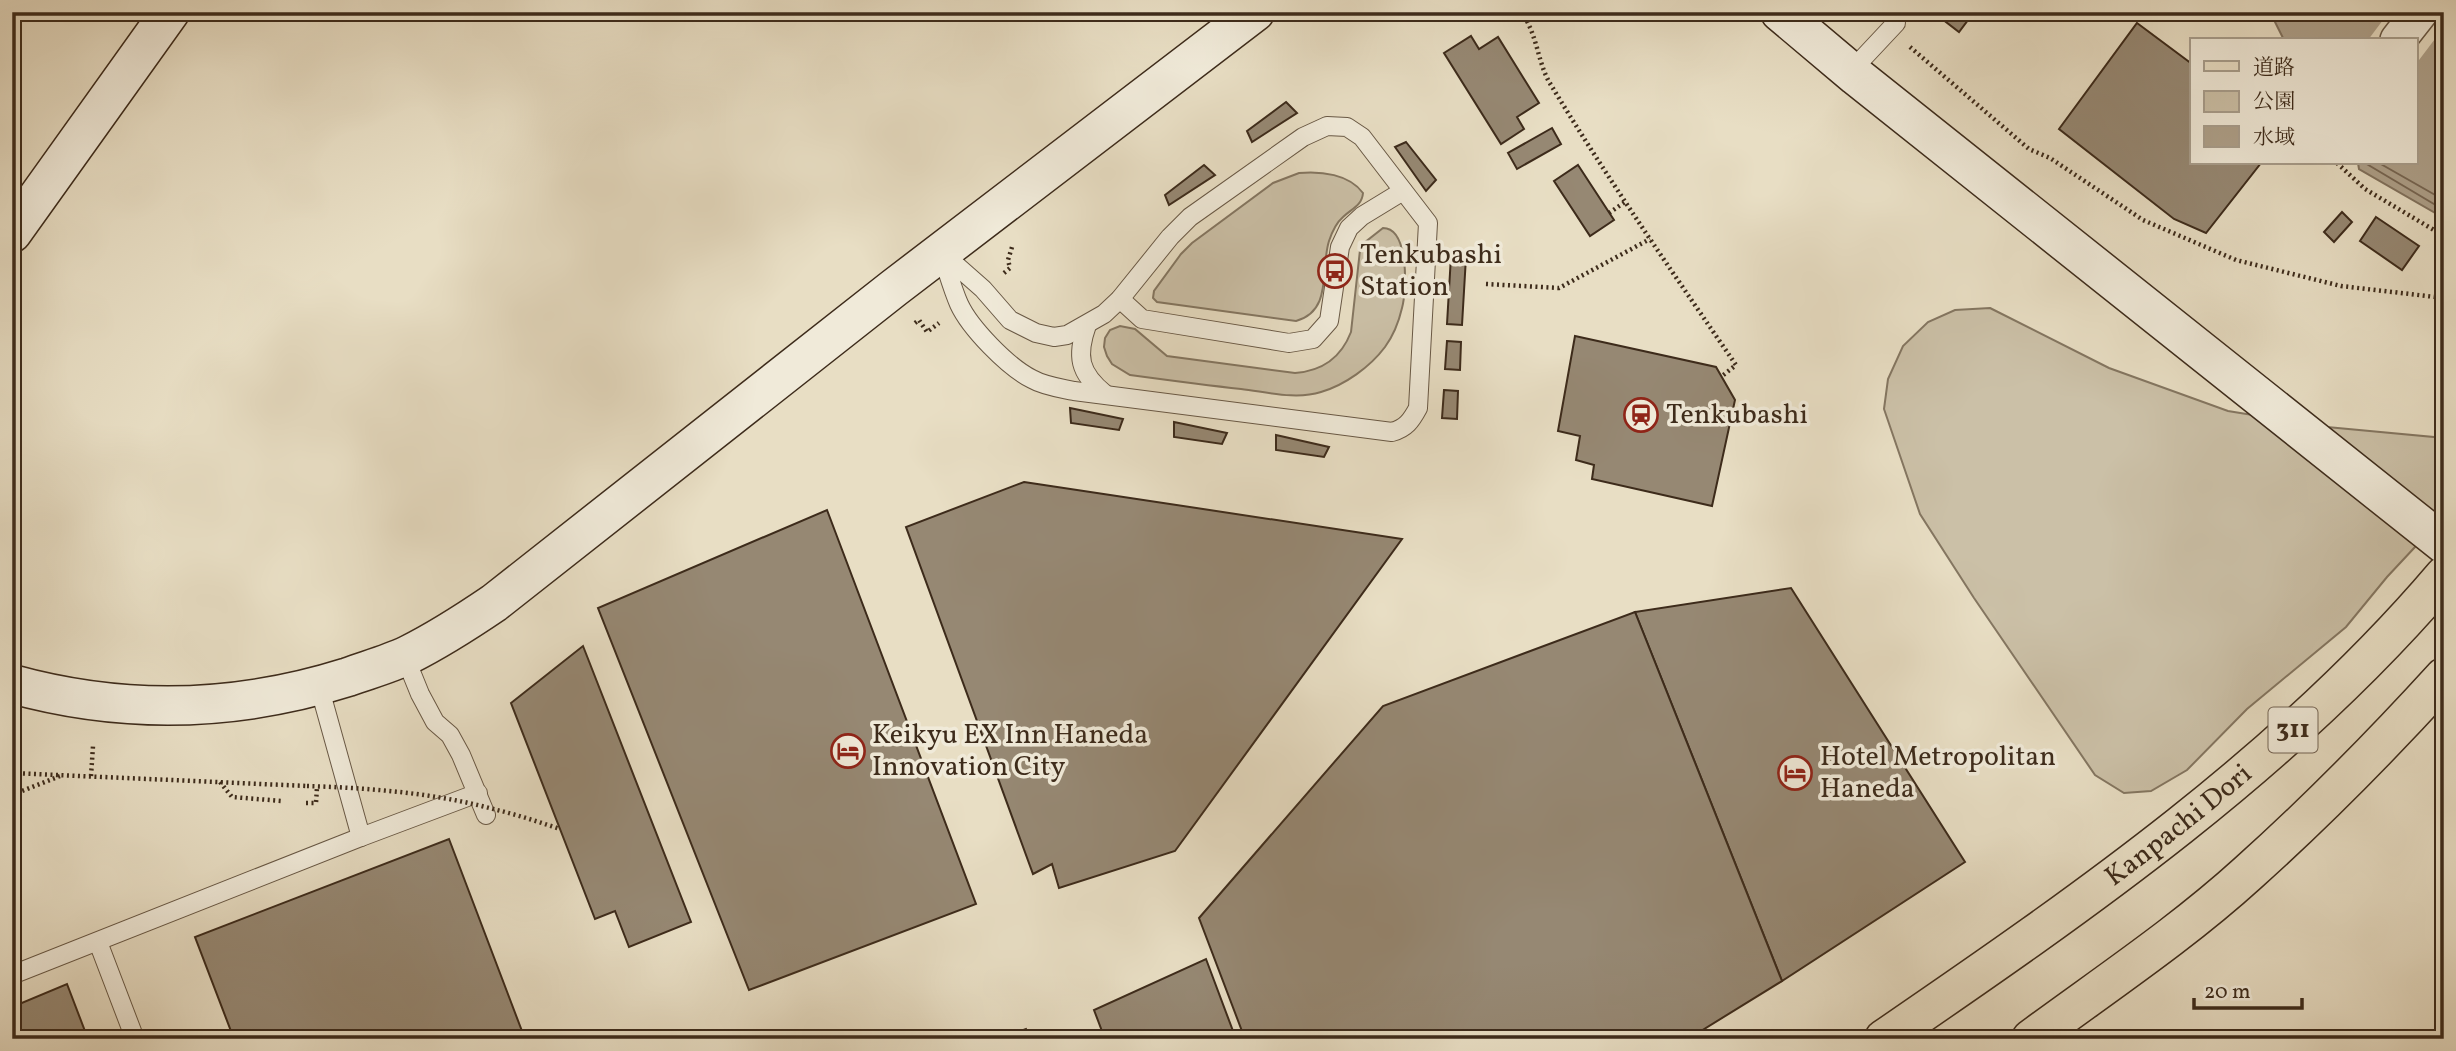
<svg xmlns="http://www.w3.org/2000/svg" width="2456" height="1051" font-family="Vollkorn,'Noto Serif JP',serif">
<rect width="100%" height="100%" fill="#e8dec4"/>
<filter id="stains"><feTurbulence type="fractalNoise" baseFrequency=".00286" numOctaves="4"/><feColorMatrix values="0 0 0 0 .2 0 0 0 0 .09 0 0 0 0 .02 0 0 0 .5 -.17"/></filter>
<radialGradient id="worn" r=".72"><stop offset=".6" stop-color="#630" stop-opacity="0"/><stop offset="1" stop-color="#630" stop-opacity=".3"/></radialGradient>
<g fill="#cbc0a7" stroke="#847661" stroke-width="2">
<path d="M1299,173C1321,171 1349,174 1363,193C1362,206 1351,209 1343,217C1336,223 1332,232 1329,241C1320,269 1333,311 1296,321L1157,302L1153,298L1154,291L1181,254L1192,243L1273,183Z"/>
<path d="M1383,228C1409,228 1407,290 1402,308C1399,321 1393,336 1385,347C1370,367 1345,385 1321,392C1296,400 1267,392 1241,389C1204,385 1167,380 1130,375L1112,364L1107,356L1104,347L1105,338L1110,330L1120,326L1135,329L1167,356L1295,373C1322,371 1341,358 1351,332L1360,250L1364,243Z"/>
<polygon points="1990,308 2109,368 2228,411 2327,427 2444,438 2444,516 2387,577 2346,627 2247,709 2187,770 2151,791 2124,793 2095,775 1974,598 1920,514 1884,409 1888,379 1903,346 1928,322 1955,310"/>
</g>
<polygon fill="#aea18b" stroke="#81725e" stroke-width="2" points="2270,12 2444,12 2444,218 2359,169 2358,163 2416,163 2416,40 2284,40"/>
<polygon fill="#e8dec4" points="2389,12 2444,12 2444,27 2416,64 2416,40 2368,40"/>
<g fill="none" stroke-linecap="round" stroke-linejoin="round">
<g stroke="#766653" stroke-width="2">
<polyline points="2365,163 2444,210"/>
<polyline points="2379,163 2444,200"/>
</g>
</g>
<g fill="#968873" stroke="#3d2b1b" stroke-width="2">
<polygon points="1933,12 1974,12 1959,32"/>
<polygon points="2137,23 2192,64 2192,163 2261,163 2206,233 2174,219 2059,129"/>
<polygon points="1471,36 1479,49 1498,37 1539,103 1517,117 1524,129 1501,144 1444,53"/>
<polygon points="1286,102 1297,113 1252,142 1247,131"/>
<polygon points="1552,128 1561,144 1517,169 1508,153"/>
<polygon points="1406,142 1436,180 1426,191 1395,147"/>
<polygon points="1204,165 1215,175 1169,205 1165,195"/>
<polygon points="1578,165 1614,220 1590,236 1554,181"/>
<polygon points="2342,212 2352,222 2334,242 2324,232"/>
<polygon points="2376,217 2419,246 2402,270 2360,241"/>
<polygon points="1451,256 1466,257 1462,325 1447,324"/>
<polygon points="1575,336 1716,367 1735,400 1712,506 1592,479 1594,465 1576,460 1580,436 1558,431"/>
<polygon points="1447,341 1461,342 1460,370 1445,369"/>
<polygon points="1444,390 1458,391 1457,419 1442,418"/>
<polygon points="1070,408 1123,419 1119,430 1071,423"/>
<polygon points="1174,422 1227,433 1222,444 1174,437"/>
<polygon points="1276,435 1329,447 1324,457 1276,450"/>
<polygon points="1024,482 1402,539 1175,851 1059,888 1052,864 1033,874 906,527"/>
<polygon points="827,510 976,904 749,990 598,608"/>
<polygon points="1791,588 1965,862 1782,981 1635,612"/>
<polygon points="1635,612 1782,981 1688,1039 1245,1039 1199,918 1383,706"/>
<polygon points="583,646 691,922 629,947 615,911 595,919 511,703"/>
<polygon points="449,839 525,1039 234,1039 195,937"/>
<polygon points="1206,959 1236,1039 1105,1039 1094,1010"/>
<polygon points="67,984 88,1039 24,1039 12,1007"/>
<polygon points="1026,1029 1030,1039 997,1039"/>
</g>
<g fill="none" stroke-linecap="round" stroke-linejoin="round">
<g stroke="#685845" stroke-width="20">
<g id="lane">
<polyline points="1851,71 1896,23"/>
<path d="M1327,126L1347,127L1362,137L1428,223L1418,408C1411,421 1406,428 1392,432L1074,391C1060,388 1044,386 1032,379C1008,367 970,328 959,304C952,288 947,269 941,252L983,289L1010,320L1036,333L1054,337L1067,335L1104,314L1120,299L1170,237L1190,217L1303,137Z"/>
<polyline points="1120,299 1142,319 1289,343 1313,339 1329,321 1340,247 1349,228 1362,216 1403,191"/>
<path d="M1087,325C1076,356 1079,373 1105,394"/>
<polyline points="405,657 420,694 435,722 450,735 461,755 486,815"/>
<polyline points="361,837 478,793"/>
<polyline points="98,942 135,1039"/>
<polyline points="12,975 361,837 319,686"/>
</g>
</g>
<g stroke="#685845" stroke-width="38">
<polyline id="street" points="2398,40 2420,12"/>
</g>
<g stroke="#3d2b1b" stroke-width="41">
<g id="secondary">
<polyline points="1780,12 1856,76 2444,544"/>
<polyline points="12,233 170,12"/>
<path d="M12,684C124,715 237,712 348,677C367,670 389,664 408,655C438,640 466,622 494,603L894,288L1255,12"/>
</g>
</g>
<g stroke="#3d2b1b" stroke-width="41">
<g id="primary">
<path id="s1" d="M1884,1039C2084,902 2286,762 2444,576"/>
<path d="M2031,1039C2104,985 2181,934 2248,873C2316,812 2382,745 2444,677"/>
</g>
</g>
<g stroke="#3d2b1b" stroke-width="4.5" stroke-dasharray="2 3.5" stroke-linecap="butt">
<path d="M1521,12C1538,34 1537,63 1551,85C1609,181 1673,273 1736,365L1722,376"/>
<polyline points="1910,47 2029,149 2050,158 2143,220 2236,260 2341,286 2444,298"/>
<polyline points="2337,163 2365,189 2444,236"/>
<polyline points="1609,213 1625,202"/>
<polyline points="1004,273 1010,268 1008,260 1012,247"/>
<polyline points="12,279 20,268"/>
<polyline points="1486,284 1559,288 1650,239"/>
<polyline points="915,323 919,320 927,332 939,323"/>
<polyline points="12,773 307,786"/>
<polyline points="91,776 93,746"/>
<polyline points="220,782 232,797 282,801"/>
<polyline points="12,795 60,776"/>
<polyline points="306,803 316,803 317,787"/>
</g>
<use href="#lane" stroke="#f0ead9" stroke-width="18"/>
<use href="#street" stroke="#f0ead9" stroke-width="35"/>
<use href="#secondary" stroke="#f0ead9" stroke-width="38"/>
<use href="#primary" stroke="#e8dec4" stroke-width="38"/>
<path stroke="#3d2b1b" stroke-width="4.5" stroke-dasharray="2 3.5" stroke-linecap="butt" d="M307,786C370,788 436,793 497,810C518,815 539,822 560,829"/>
</g>
<defs>
<g id="bus-ring" transform="scale(1.75)"><circle r="9.5" fill="#f0ead9" stroke="#8f2418" stroke-width="1.5"/><path d="M-5-6H5V4H4V6H2V4H-2V6H-4V4H-5ZM-3.5-4V0h7V-4ZM-3.5 1.2v1.5H-2V1.2ZM2 1.2v1.5H3.5V1.2Z" fill="#8f2418"/></g>
<g id="station-ring" transform="scale(1.75)"><circle r="9.5" fill="#f0ead9" stroke="#8f2418" stroke-width="1.5"/><path d="M-3-6H3Q5-6 5-4V2Q5 4 3 4L4.5 6H3L1.5 4h-3L-3 6H-4.5L-3 4Q-5 4-5 2V-4Q-5-6-3-6ZM-3.5-4v3h7v-3ZM-3.5 1v1.5H-2V1ZM2 1v1.5H3.5V1Z" fill="#8f2418"/></g>
<g id="hotel-ring" transform="scale(1.75)"><circle r="9.5" fill="#f0ead9" stroke="#8f2418" stroke-width="1.5"/><path d="M-6-4.5h1.5V1H6V5H4.5V3h-9V5H-6ZM-4 0a1.8 1.8 0 1 1 3.6 0ZM.5 0V-2.5h3Q6-2.5 6 0Z" fill="#8f2418"/></g>
</defs>
<g fill-rule="evenodd">
<use href="#bus-ring" x="1335" y="271"/>
<use href="#station-ring" x="1641" y="415"/>
<use href="#hotel-ring" x="848" y="751"/>
<use href="#hotel-ring" x="1795" y="773"/>
</g>
<g text-anchor="middle" dominant-baseline="central" stroke-width="7" stroke-linejoin="round" paint-order="stroke">
<rect fill="#f0ead9" stroke="#736454" stroke-width="2" x="2268.5" y="707.5" width="49" height="45" rx="5"/>
<g font-size="26" font-weight="bold" fill="#3d2b1b">
<text x="2293" y="730">311</text>
</g>
<g font-size="28" fill="#3d2b1b" stroke="#f0ead9" text-anchor="start">
<text x="1360" y="255">Tenkubashi<tspan x="1360" dy="32">Station</tspan></text>
<text x="1666" y="415">Tenkubashi</text>
<text x="872" y="735">Keikyu EX Inn Haneda<tspan x="872" dy="32">Innovation City</tspan></text>
<text x="1820" y="757">Hotel Metropolitan<tspan x="1820" dy="32">Haneda</tspan></text>
</g>
<g font-size="28" fill="#3d2b1b" stroke="#f0ead9">
<text stroke="none"><textPath href="#s1" startOffset="364">Kanpachi Dori</textPath></text>
</g>
</g>
<rect width="2456" height="1051" fill="none" stroke="#e8dec4" stroke-width="42"/>
<rect x="14" y="14" width="2428" height="1023" fill="none" stroke="#3d2b1b" stroke-width="3.5"/>
<rect x="21" y="21" width="2414" height="1009" fill="none" stroke="#3d2b1b" stroke-width="2"/>
<rect x="2190" y="38" width="228" height="126" fill="#f0ead9" stroke="#a89e8d" stroke-width="2"/>
<rect x="2204" y="61" width="35" height="10" fill="#e8dec4" stroke="#a89e8d" stroke-width="2"/>
<text x="2253" y="74" font-size="21" fill="#3d2b1b">道路</text>
<rect x="2204" y="91" width="35" height="21" fill="#cbc0a7" stroke="#a89e8d" stroke-width="2"/>
<text x="2253" y="108" font-size="21" fill="#3d2b1b">公園</text>
<rect x="2204" y="126" width="35" height="21" fill="#aea18b" stroke="#a89e8d" stroke-width="2"/>
<text x="2253" y="144" font-size="21" fill="#3d2b1b">水域</text>
<path d="M2194 998v10h108v-10" fill="none" stroke="#3d2b1b" stroke-width="3.5"/>
<text x="2204" y="998" font-size="21" fill="#3d2b1b" stroke="#f0ead9" stroke-width="5" paint-order="stroke">20 m</text>
<rect width="100%" height="100%" filter="url(#stains)"/>
<rect width="100%" height="100%" fill="url(#worn)"/>
</svg>
